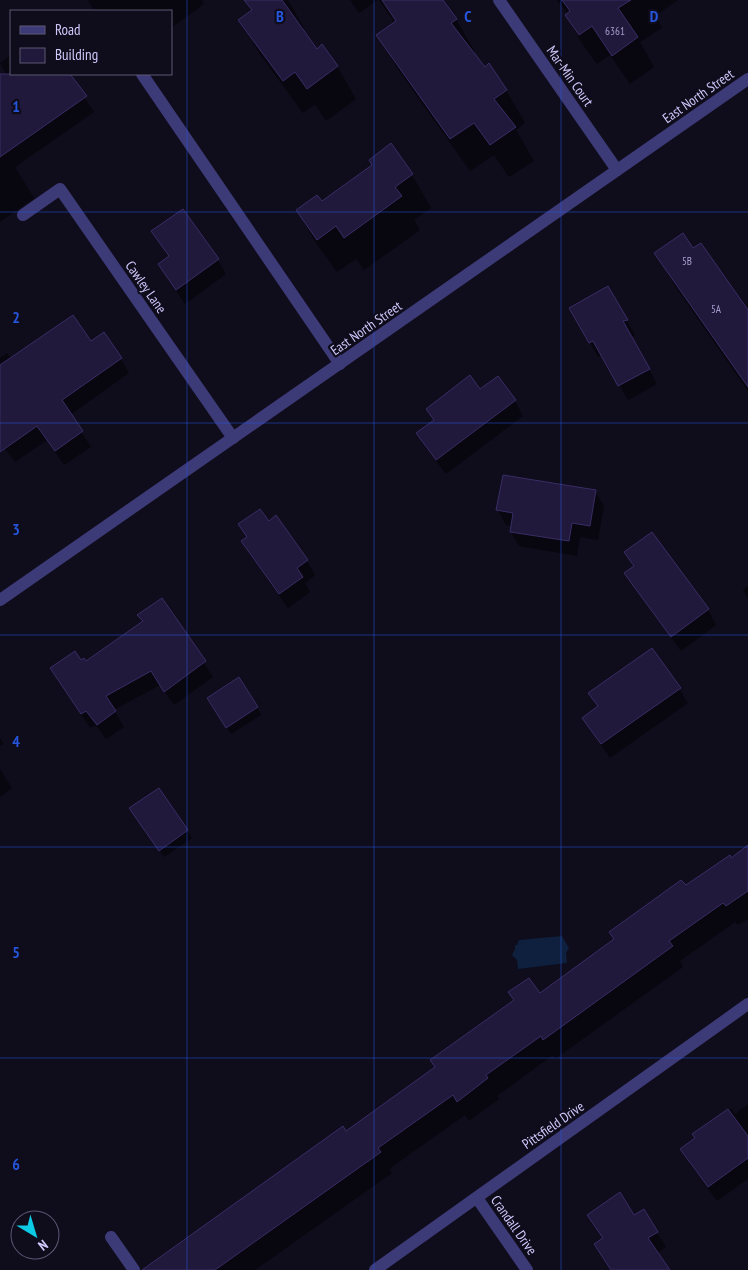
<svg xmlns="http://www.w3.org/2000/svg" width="748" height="1270" font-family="'PT Sans Narrow',sans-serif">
<rect width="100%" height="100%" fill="#0f0c1b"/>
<polygon fill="#0e203d" points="562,936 569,948 566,953 567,963 518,969 517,960 512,955 515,949 515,945 517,945 519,940"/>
<g fill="#0007">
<polygon points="88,0 202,0 204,4 171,28 171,11 94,11"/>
<polygon points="245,0 288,0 304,28 302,29 317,50 337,66 356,99 326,121 315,104 303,113 259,53 240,20 252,12"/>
<polygon points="350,0 378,0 359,13"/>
<polygon points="379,0 441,0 456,19 475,52 473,54 506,90 525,123 516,130 534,161 509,177 494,155 470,171 397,68 378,35 395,23"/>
<polygon points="557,0 678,0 655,16 662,28 640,42 654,67 630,84 610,55 597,64 583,45 566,16 568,14"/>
<polygon points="11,55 11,74 58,74 61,77 69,74 94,112 15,167 34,198 0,222 0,126 8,78 0,63"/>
<polygon points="391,145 412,175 431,208 414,220 420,230 364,270 356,259 337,272 316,243 297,210 322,203 374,166"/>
<polygon points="152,232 218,260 226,274 185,304 159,265 169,257"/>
<polygon points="693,250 748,315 748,391 675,286 656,253"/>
<polygon points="608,288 635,335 631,337 657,384 628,400 602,355 598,357 571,308"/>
<polygon points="90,343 121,359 129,373 70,415 91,447 64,465 47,440 15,462 0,442 0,358 7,353 11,359"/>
<polygon points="480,390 515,401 523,416 446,474 426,448 418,433 434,421 427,409"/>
<polygon points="595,491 604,506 598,540 580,537 577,556 519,546 511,532 512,526 506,525 498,510"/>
<polygon points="268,523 307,561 315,575 305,583 310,592 288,608 251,556 243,542 247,538 239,524"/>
<polygon points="651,533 708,610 716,625 681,651 635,588 626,574 634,568 626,552"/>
<polygon points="748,586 748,599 743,590"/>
<polygon points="161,600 213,677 174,705 160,685 114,710 124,727 106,739 96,725 90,728 60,683 81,662 86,663 143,622 139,615"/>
<polygon points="679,688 688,703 610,758 583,718 598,707 590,693"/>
<polygon points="213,705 257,707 261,715 231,734"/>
<polygon points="0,738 4,744 0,746"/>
<polygon points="0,769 12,788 0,797"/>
<polygon points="159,789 192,838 164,857 135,816"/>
<polygon points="748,847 748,919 738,925 735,922 680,961 683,967 555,1059 553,1055 497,1096 499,1099 469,1121 465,1115 389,1169 392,1173 255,1270 144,1270 346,1132 540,995 685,887 731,860"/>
<polygon points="748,1104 748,1179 717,1201 690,1164 682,1149 696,1138 694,1134 731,1108 735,1114"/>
<polygon points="643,1211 666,1247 657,1253 668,1270 611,1270 595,1245 604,1239 589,1215 634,1217"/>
</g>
<g fill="#21193b" stroke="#392d66">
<polygon points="244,0 282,0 317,49 322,44 338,66 307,89 295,72 283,81 238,20 252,10"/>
<polygon points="382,0 443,0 457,19 451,23 485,67 489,63 507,90 494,99 516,127 490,145 474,123 450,139 376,35 396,21"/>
<polygon points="562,0 631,0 618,8 638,37 612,56 592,26 579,35 565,15 570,11"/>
<polygon points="0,74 70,74 87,96 0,157"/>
<polygon points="391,143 413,174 395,187 402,196 344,238 336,226 317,240 296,210 317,195 322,201 372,165 369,160"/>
<polygon points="183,209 219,259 176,290 158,264 169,256 151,231"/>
<polygon points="683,233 693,248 701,243 748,310 748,387 654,253"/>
<polygon points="608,286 628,320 623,321 650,369 618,386 593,341 589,343 569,308"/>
<polygon points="73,315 91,341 104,332 122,358 62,400 83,431 55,451 37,426 0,452 0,365"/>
<polygon points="470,375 480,389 498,376 516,400 436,460 416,433 434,420 426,409"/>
<polygon points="503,475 596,490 590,526 572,523 569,541 510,532 513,513 496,510"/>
<polygon points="260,509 269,521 276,515 308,560 297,568 303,577 279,594 241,541 247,537 238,524"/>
<polygon points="652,532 709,609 671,637 624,573 634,566 624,552"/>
<polygon points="162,598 206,661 164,692 151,671 106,696 116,711 97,725 86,711 81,714 50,668 75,651 81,660 84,658 86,661 143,621 137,615"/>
<polygon points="652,648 681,688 601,744 582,718 598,706 588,693"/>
<polygon points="239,677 258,707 226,728 207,698"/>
<polygon points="159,788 188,830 159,851 129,808"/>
<polygon points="748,845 748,891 726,906 723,903 669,941 673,946 543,1040 541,1036 486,1075 488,1078 457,1102 453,1095 378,1148 381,1152 215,1270 142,1270 343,1126 346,1131 435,1067 430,1060 514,1000 508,992 529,978 540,993 614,939 609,932 681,880 686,885 730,855 731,858"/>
<polygon points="728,1109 748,1136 748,1158 708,1187 680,1149 695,1138 692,1134"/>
<polygon points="620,1192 634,1215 644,1209 658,1232 648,1238 670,1270 611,1270 594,1244 603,1238 587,1215"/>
</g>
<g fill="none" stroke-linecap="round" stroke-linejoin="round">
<g stroke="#3d3a78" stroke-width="12">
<polyline points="142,74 340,364"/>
<polyline points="111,1237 134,1270"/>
</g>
<g stroke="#3d3a78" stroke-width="12">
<polyline points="499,0 617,170"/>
<polyline points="23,215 60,189 233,438"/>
<polyline points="0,600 748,79"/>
<polyline points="477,1198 527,1270"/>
<polyline points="375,1270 748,1004"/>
</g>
</g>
<path fill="none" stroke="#2654da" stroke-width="1" stroke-opacity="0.55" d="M187,0V1270M374,0V1270M561,0V1270M0,212H748M0,423H748M0,635H748M0,847H748M0,1058H748"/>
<g text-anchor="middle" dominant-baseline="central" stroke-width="4.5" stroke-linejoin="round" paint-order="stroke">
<g font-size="11" fill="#a49dcc">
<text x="615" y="31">6361</text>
<text x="687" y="261">5B</text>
<text x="716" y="309">5A</text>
</g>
<g font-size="14" fill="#d0c9fc" stroke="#0f0c1b">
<text transform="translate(570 76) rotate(55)">Mar-Min Court</text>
<text transform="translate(698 96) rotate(-35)">East North Street</text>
<text transform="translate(146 287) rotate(55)">Cawley Lane</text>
<text transform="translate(366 328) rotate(-35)">East North Street</text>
<text transform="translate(553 1125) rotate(-35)">Pittsfield Drive</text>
<text transform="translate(514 1225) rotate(55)">Crandall Drive</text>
</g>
</g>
<g font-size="16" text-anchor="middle" font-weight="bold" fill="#2654da" stroke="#0f0c1b" stroke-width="4.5" stroke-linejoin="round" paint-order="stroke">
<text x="280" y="22">B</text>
<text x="468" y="22">C</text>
<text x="654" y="22">D</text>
<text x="16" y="112">1</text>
<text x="16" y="323">2</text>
<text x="16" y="535">3</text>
<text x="16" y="747">4</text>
<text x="16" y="958">5</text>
<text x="16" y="1170">6</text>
</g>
<rect x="10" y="10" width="162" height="65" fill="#0f0c1b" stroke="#5c5875"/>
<rect x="20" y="26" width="25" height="8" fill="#3d3a78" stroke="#5c5875"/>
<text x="55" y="35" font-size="15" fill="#d0c9fc">Road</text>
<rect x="20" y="48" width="25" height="15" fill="#21193b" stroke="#5c5875"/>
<text x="55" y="60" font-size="15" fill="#d0c9fc">Building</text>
<g transform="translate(35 1235) rotate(142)"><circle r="24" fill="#0f0c1b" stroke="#5c5875"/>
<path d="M0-4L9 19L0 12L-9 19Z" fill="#0dcbe4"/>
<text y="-8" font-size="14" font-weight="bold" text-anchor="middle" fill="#d0c9fc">N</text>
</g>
</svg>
